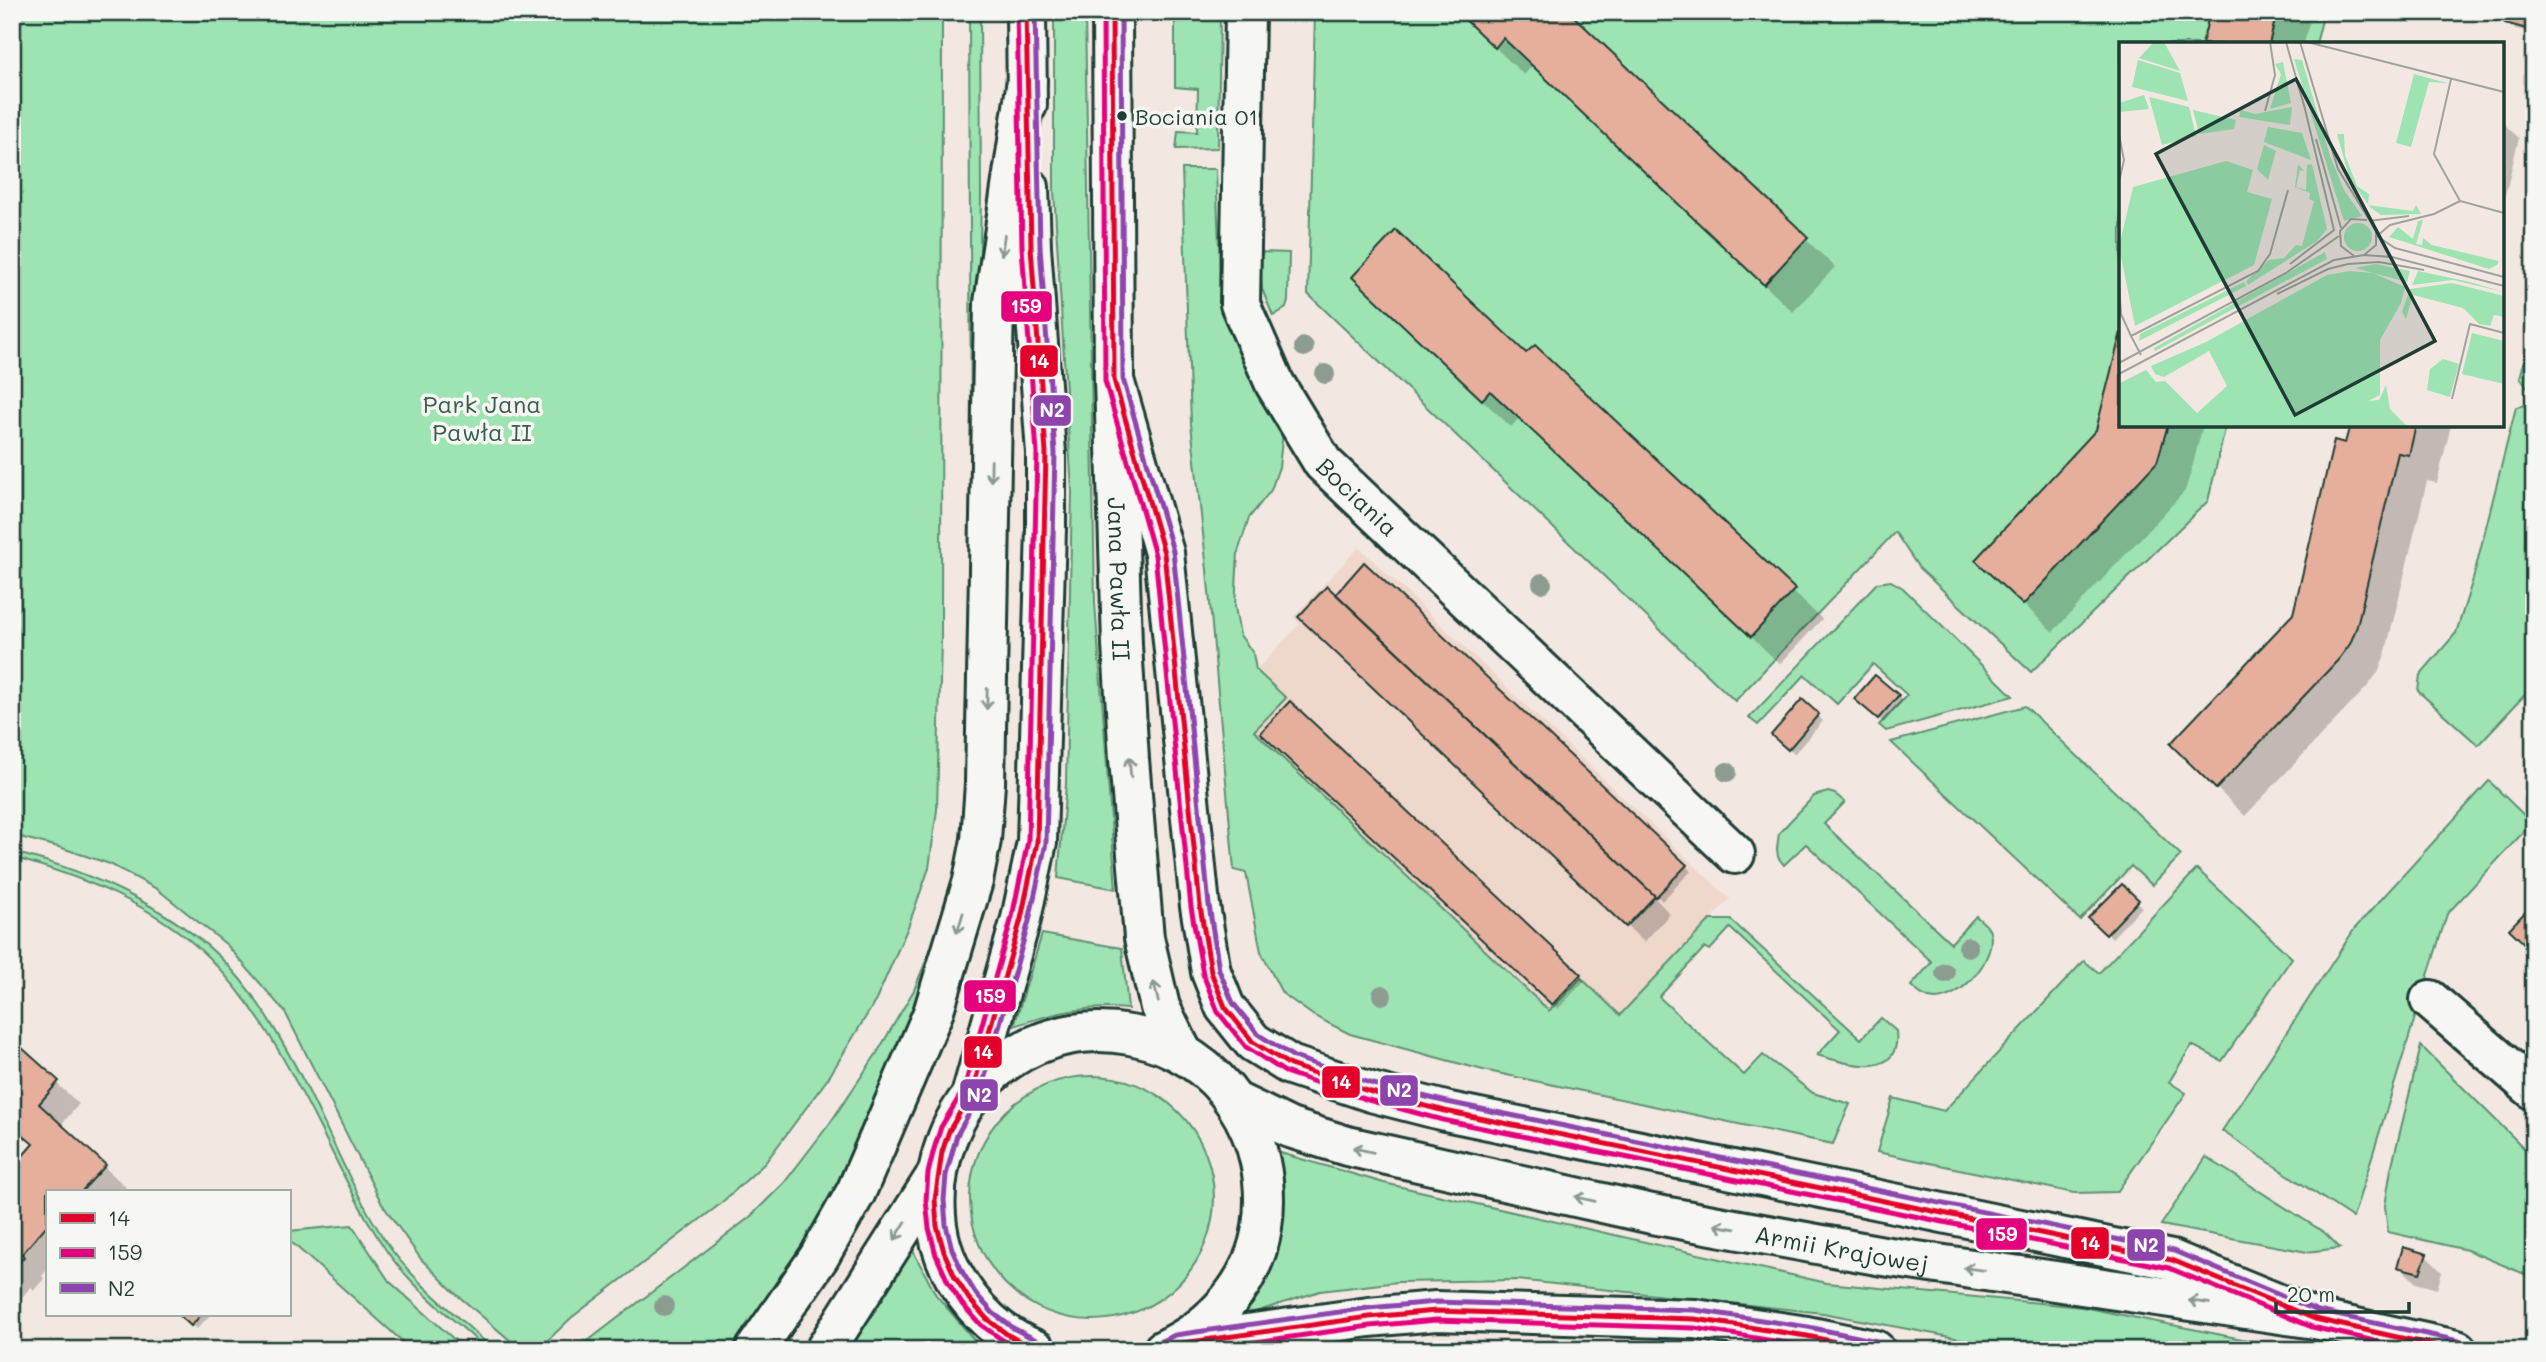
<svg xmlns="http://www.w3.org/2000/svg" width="2546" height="1362" font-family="Mali,sans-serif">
<rect width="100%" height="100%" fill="#f3e8e1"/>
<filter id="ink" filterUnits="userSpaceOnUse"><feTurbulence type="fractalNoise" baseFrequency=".0143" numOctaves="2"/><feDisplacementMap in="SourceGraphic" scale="14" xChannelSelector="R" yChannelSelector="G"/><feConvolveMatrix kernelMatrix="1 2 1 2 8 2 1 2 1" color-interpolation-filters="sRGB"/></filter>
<g filter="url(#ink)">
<polygon fill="#efd7cc" points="1359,547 1730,899 1620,1015 1550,1012 1254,731 1285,698 1256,670 1300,624 1293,617"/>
<g fill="#9de4b2" stroke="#5e9073" stroke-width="2">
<polygon points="12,12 942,12 941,640 937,810 929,868 908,927 876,1000 829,1077 765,1163 719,1205 571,1318 541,1347 536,1350 519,1348 456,1294 421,1259 382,1204 285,1012 227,945 157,889 110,864 62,848 12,835"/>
<polygon points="969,12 980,12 981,196 969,817 959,860 964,796 971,452"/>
<polygon points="1054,12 1085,12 1095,603 1116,889 1058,878 1066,784 1072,492 1054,191"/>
<polygon points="1175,12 1220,12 1218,148 1176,149 1178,131 1197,132 1198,89 1175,87"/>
<polygon points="1315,12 2324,12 2316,44 2121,44 2121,425 2226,425 2208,501 2031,672 1919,568 1895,532 1735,701 1308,294"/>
<path d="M1182,169H1216L1221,296L1247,367L1283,432L1279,467L1271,490L1249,518L1238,552L1235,607L1240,635L1253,653L1256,670L1286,698L1254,731L1549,1011L1581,978L1620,1015L1710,920H1731L1861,1039L1881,1018L1896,1031C1902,1082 1845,1063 1817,1055L1840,1030L1730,928L1710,950L1705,947L1659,997L1744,1075L1763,1055L1813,1093L1850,1104L1833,1144L1483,1070L1350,1034L1314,1016L1282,993L1261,952L1246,873L1234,870L1207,570L1191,424Z"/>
<polygon points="1259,252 1289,253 1288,301 1286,308 1273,316 1262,289"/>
<polygon points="2534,323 2534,389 2527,387 2520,378"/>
<polygon points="2525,405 2534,407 2534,685 2478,745 2418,691 2420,675 2456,633 2473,579 2516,407"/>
<polygon points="1891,581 1903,588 2013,696 1886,731 1879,725 1907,695 1873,664 1837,704 1805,675 1758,725 1749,718 1877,583"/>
<polygon points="2025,706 2181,855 2152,885 2131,866 2080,920 1891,742"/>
<polygon points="2489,781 2532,823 2447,914 2353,1218 2222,1131 2355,928"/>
<path d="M1828,792L1835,794L1845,802L1824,824L1951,943L1976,916C1981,921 1989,926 1990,932C1997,958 1962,999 1935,999C1925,999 1918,992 1911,986L1932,962L1806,844L1784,865L1778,857L1777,849L1779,833L1814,796Z"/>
<path d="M12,852C92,871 187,914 240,979C265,1010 285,1046 304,1082C331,1135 353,1192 386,1242C412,1281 459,1317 494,1350H487C453,1318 412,1288 386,1250C359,1210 340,1167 318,1124C288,1065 256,1004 208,957C155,904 82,877 12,857Z"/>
<polygon points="2197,869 2292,958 2222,1061 2192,1045 2169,1082 2186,1093 2117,1192 2074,1193 1877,1152 1893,1098 1944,1111 2079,966 2084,961 2099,973"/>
<polygon points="944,917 935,963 850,1161 822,1216 738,1350 576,1350 750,1217 784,1183 830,1123 877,1053 914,990"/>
<path d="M1042,934L1122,948L1128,1009C1085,1005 1054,1013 1014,1026Z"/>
<polygon points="2421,1046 2534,1158 2534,1278 2467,1250 2388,1232 2385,1206 2391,1169"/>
<circle cx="1092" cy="1198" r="122"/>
<path d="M1277,1152L1384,1183L1827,1283L2082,1307L2297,1350H2019L1823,1313L1517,1280L1398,1282L1320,1291L1243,1316C1257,1289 1278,1254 1282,1224C1285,1200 1281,1176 1277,1152Z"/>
<polygon points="2206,1157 2325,1233 2340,1248 2307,1252 2161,1225"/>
<polygon points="352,1225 389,1281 466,1350 412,1350 289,1240 289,1231"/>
<polygon points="911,1247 936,1295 976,1342 956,1350 850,1350"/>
</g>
<g fill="#0003">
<polygon points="1458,12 1566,12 1835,267 1793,312 1533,65 1524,75"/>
<polygon points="2212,12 2312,12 2304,44 2204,44"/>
<polygon points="2534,12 2534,33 2512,28 2507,23"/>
<polygon points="2502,122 2519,138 2502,208"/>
<polygon points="1383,306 1526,356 1535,347 1822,619 1780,664 1519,418 1511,427"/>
<polygon points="2121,425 2203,425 2191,472 2185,491 2053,632 2006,588"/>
<polygon points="2351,425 2451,425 2437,483 2427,481 2385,655 2378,672 2367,687 2245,816 2201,773 2294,615"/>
<polygon points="1365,565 1691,871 1662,901 1656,895 1654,897 1670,914 1644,942 1317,633 1336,597"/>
<polygon points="1898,696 1903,701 1884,723 1861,704"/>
<polygon points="1803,702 1823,721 1794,754 1773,735"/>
<polygon points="1290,704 1585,980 1558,1009 1263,733"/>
<polygon points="2122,887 2142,907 2112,938 2091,918"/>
<polygon points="12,1042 79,1104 60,1126 126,1187 121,1192 47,1192 47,1270 42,1276 44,1279 34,1290 31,1287 12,1308 12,1170 34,1146 12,1126"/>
<polygon points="2426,1256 2442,1272 2437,1289 2416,1283 2399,1266"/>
<polygon points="182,1315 210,1315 197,1329"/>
</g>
<g fill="#e5af9b" stroke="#1f3d34" stroke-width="2">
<polygon points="1457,12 1569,12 1808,237 1764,285 1503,38 1495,48"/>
<polygon points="2210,12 2277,12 2269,44 2202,44"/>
<polygon points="2508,12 2534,12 2534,31 2505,23"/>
<polygon points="1396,230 1526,353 1535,345 1795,589 1751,637 1490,391 1482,400 1352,277"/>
<polygon points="2121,332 2121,425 2168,425 2157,462 2023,605 1975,560 2096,430"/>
<polygon points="2350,425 2416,425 2409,455 2398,453 2357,626 2350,644 2339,659 2216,789 2170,744 2293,614 2334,440 2345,443"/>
<polygon points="1364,562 1687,865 1656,897 1336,594"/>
<polygon points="1327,586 1655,896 1626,927 1298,617"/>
<polygon points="1875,675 1899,695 1878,719 1854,699"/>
<polygon points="1802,699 1819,714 1788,750 1771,735"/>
<polygon points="1290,701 1581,974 1552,1005 1260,733"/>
<polygon points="2122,884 2139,900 2106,935 2088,918"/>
<polygon points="2534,903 2534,953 2509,929"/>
<polygon points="12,1039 59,1081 39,1104 106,1165 81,1192 47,1192 47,1225 22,1254 24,1257 12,1270 12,1168 33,1144 12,1126"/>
<polygon points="2403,1247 2427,1254 2420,1273 2397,1267"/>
<polygon points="179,1315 201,1315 191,1326"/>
</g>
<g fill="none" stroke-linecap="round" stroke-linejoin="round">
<g stroke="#1f3d34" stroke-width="44">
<g id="minor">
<path id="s1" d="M1245,12L1240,304L1275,384L1323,463L1735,854"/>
<polyline points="2430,1000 2534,1090"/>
</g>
</g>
<g stroke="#1f3d34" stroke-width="44">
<g id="primary">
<polyline points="1026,12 1027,105"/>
<path id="s2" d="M1112,12L1114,380L1122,645L1129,759L1144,938L1160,1007L1183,1054"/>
<polyline points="1114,380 1164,553 1200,906 1211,972 1225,1007 1253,1042 1290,1065 1371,1092 1445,1111 2172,1260 2315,1319"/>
<polyline points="972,1092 1021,919 1037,842 1046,528 1046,453 1031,247 1029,187"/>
<path id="s3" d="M1236,1102L1290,1128L1347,1146L1652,1214L1883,1256L2315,1319L2457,1350"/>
<polyline points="1182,1343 1369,1317 1436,1311 1695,1319 1807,1336 1875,1350"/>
<polyline points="755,1350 819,1257 856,1192 933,1013 973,881 981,840 985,784 994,303 1027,80"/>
<polyline points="825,1350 937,1174"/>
<path d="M1036,1350C982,1329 940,1273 936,1216C928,1107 1018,1014 1130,1035C1223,1052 1275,1137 1262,1227C1254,1283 1212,1328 1163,1350"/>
</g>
</g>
<use href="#minor" stroke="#f6f6f2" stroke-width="38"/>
<use href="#primary" stroke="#f6f6f2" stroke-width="38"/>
<g stroke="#f6f6f2" stroke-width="10">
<g id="bus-1">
<polyline points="1026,12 1031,247 1046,453 1037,842 1021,919 972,1092 949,1131 942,1152 935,1200 937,1226 944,1252 955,1277 969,1299 987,1319 1008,1335 1036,1350"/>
<polyline points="1112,12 1114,380 1164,553 1200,906 1211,972 1225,1007 1253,1042 1290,1065 1371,1092 1445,1111 2172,1260 2315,1319 2456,1350"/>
<polyline points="1164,1350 1176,1344 1369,1317 1436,1311 1695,1319 1807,1336 1874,1350"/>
</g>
</g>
<g stroke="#f6f6f2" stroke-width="10">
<g id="bus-2">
<polyline points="1103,12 1105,381 1155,555 1191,907 1203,974 1218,1012 1246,1047 1285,1072 1368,1100 1443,1120 2169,1268 2312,1327 2415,1350"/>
<polyline points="1017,1350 981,1325 962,1304 948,1282 936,1255 929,1228 926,1200 928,1173 934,1149 941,1127 964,1089 1012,917 1028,841 1037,453 1022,247 1017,12"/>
<polyline points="1198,1350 1370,1326 1436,1320 1694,1328 1830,1350"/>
</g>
</g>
<g stroke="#f6f6f2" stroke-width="10">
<g id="bus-3">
<polyline points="1035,12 1040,247 1055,453 1046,843 1029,921 980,1094 957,1135 946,1175 944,1200 946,1225 952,1249 963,1273 976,1294 993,1313 1013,1328 1040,1342"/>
<polyline points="1121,12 1123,379 1173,551 1209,905 1219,970 1233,1003 1259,1035 1294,1057 1373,1084 1447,1102 2174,1251 2318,1311 2459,1341"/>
<polyline points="1159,1342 1175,1335 1368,1308 1436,1302 1695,1310 1808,1327 1877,1341"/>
</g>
</g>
<use href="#bus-1" stroke="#e4002b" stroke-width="5"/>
<use href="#bus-2" stroke="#e5007d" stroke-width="5"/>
<use href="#bus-3" stroke="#8e44ad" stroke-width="5"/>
</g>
<g fill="#8c9c90">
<circle cx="1304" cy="347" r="10"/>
<circle cx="1325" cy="374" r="10"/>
<circle cx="1542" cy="583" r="10"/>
<circle cx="1727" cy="772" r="10"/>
<circle cx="1968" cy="947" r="10"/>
<circle cx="1945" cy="973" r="10"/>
<circle cx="1382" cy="995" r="10"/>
<circle cx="664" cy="1306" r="10"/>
</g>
<defs><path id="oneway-shaft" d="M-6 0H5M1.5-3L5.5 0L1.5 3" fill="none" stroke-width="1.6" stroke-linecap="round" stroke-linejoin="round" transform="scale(1.75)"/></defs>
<g stroke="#8a9a93">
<use href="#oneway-shaft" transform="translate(1003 245) rotate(98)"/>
<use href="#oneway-shaft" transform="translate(991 471) rotate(91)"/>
<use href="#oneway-shaft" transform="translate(987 699) rotate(91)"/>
<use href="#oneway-shaft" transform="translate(1130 767) rotate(-94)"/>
<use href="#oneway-shaft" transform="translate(960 923) rotate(107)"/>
<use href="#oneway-shaft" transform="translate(1156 992) rotate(-103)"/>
<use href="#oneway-shaft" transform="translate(1363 1150) rotate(-167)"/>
<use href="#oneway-shaft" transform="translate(1585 1199) rotate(-167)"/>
<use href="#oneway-shaft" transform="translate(1725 1227) rotate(-170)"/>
<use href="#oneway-shaft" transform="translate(900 1231) rotate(122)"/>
<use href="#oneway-shaft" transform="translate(1974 1269) rotate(-172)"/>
<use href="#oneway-shaft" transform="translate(2199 1302) rotate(-172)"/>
</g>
</g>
<circle fill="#1f3d34" stroke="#f6f6f2" stroke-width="2.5" cx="1122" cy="116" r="6"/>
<g text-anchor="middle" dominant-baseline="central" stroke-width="7" stroke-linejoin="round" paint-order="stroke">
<g font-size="22" fill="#1f3d34" stroke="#f6f6f2" text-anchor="start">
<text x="1135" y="116">Bociania 01</text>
</g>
<g font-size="24" fill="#385e4d" stroke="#f6f6f2">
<text x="482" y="403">Park Jana<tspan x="482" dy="28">Pawła II</tspan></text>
</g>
<g font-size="24" fill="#1f3d34" stroke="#f6f6f2">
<text stroke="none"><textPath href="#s1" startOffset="520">Bociania</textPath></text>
<text stroke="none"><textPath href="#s2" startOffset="567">Jana Pawła II</textPath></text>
<text stroke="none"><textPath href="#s3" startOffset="625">Armii Krajowej</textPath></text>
</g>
</g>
<g transform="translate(2119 42)">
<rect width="385" height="385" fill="#f3e8e1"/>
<path d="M35,0H45L61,29L20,16ZM175,17L183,18L211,114L225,148L243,174L225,179ZM19,18L61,31L69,59L13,45ZM164,20L172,61L151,67L162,32L156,22ZM295,32L328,41L310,40L292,105L277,101ZM25,53L30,67L0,70V61ZM30,55L70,65L77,94L43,103ZM173,65L171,83L120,75L122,68L136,72ZM74,68L117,78L115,87L80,92ZM149,85L183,91L192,118L145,100ZM218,92H225L226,113L238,144L250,152L249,163L294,169L297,163L302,172L262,173L252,166L237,146L229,131ZM145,103L157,109L149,138L138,127ZM107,119L134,128L128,150L153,157L135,223L16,284L0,205L14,145ZM179,122L185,129L181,128L177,145L187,148L188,123L193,122L208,187L198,199L129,243L127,239L150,218L165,216L177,203L183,204L195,159L190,157L191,151L176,145ZM304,178L297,202L303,203L304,196L313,203L380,219L378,223L370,227L270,195L279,185L294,197L299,179ZM225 195a14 14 0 1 1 28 0a14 14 0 1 1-28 0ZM206,210L208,217L36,309L35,306ZM256,222L291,229L288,240L236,226ZM231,229L254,231L286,245L282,261L261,298V353L249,359L260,358L267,343L271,367L289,385H0L1,341L27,328L37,340L46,339L78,371L108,344L90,309L45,335L36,332L32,324L87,300L208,233ZM299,229L351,240L385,250L334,238L293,243ZM125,240L127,244L20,299L21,292ZM333,241L385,254V275L375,273L371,284L360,282L344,266L294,253L287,277L283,270L291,247ZM353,291L385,299V342L343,332ZM324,317L340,322L331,355L308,348L311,327Z" fill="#9de4b2"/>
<path fill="none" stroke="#9ea49c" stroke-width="2" d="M167,0L186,67M181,0L219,127L257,189V203L245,213M188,0L385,50M332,37L315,112L341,159L385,171M146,69L156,33L151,0M0,93L5,118L0,140M197,97L222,186M250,179L290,174M258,194L271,183L315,172L341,159M258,194L276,206L385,235M235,214L222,204L221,189L232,177L248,178M171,222L215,188L185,63M0,241L2,272L12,294M158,252L209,227L229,222L260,220L305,228M22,313L12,294L139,229L151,212L169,148M0,321L167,231L220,194M0,332L215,218L245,213L273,215L385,244M333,357L351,282L385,291"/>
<path fill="#1f3d34" fill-opacity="0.15" stroke="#1f3d34" stroke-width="3.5" d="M177,37L316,299L176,373L37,112Z"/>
<rect width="385" height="385" fill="none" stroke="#1f3d34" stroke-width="3.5"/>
</g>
<g stroke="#f6f6f2" stroke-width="2.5">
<rect x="1000" y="290" width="53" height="33" rx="7" fill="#e5007d"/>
<rect x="1019" y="344" width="40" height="34" rx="7" fill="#e4002b"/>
<rect x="1032" y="394" width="40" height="33" rx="7" fill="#8e44ad"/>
<rect x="963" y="979" width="54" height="34" rx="7" fill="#e5007d"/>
<rect x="963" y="1035" width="40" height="34" rx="7" fill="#e4002b"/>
<rect x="1321" y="1065" width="40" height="34" rx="7" fill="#e4002b"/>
<rect x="1379" y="1074" width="40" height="33" rx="7" fill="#8e44ad"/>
<rect x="959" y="1078" width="40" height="34" rx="7" fill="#8e44ad"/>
<rect x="1975" y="1217" width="53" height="34" rx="7" fill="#e5007d"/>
<rect x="2070" y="1226" width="40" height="34" rx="7" fill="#e4002b"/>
<rect x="2126" y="1228" width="40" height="34" rx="7" fill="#8e44ad"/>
</g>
<g font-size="19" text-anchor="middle" font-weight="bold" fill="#fff">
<text x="1026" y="313">159</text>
<text x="1039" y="368">14</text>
<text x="1052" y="417">N2</text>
<text x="990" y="1003">159</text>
<text x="983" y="1059">14</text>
<text x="1341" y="1089">14</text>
<text x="1399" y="1097">N2</text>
<text x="979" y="1102">N2</text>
<text x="2002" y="1241">159</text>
<text x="2090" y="1250">14</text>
<text x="2146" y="1252">N2</text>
</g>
<rect width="2546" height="1362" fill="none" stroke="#f6f6f2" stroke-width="42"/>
<rect x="21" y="21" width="2504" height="1320" fill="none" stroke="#1f3d34" stroke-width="2.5" filter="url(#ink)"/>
<rect x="46" y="1190" width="245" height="126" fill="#f6f6f2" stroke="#a0aca6" stroke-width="2"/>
<rect x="60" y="1213" width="35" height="10" fill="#e4002b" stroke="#a0aca6" stroke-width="2"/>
<text x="108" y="1226" font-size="21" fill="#1f3d34">14</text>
<rect x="60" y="1248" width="35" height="10" fill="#e5007d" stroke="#a0aca6" stroke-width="2"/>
<text x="108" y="1260" font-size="21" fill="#1f3d34">159</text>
<rect x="60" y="1283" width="35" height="10" fill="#8e44ad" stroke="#a0aca6" stroke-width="2"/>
<text x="108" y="1296" font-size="21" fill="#1f3d34">N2</text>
<path d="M2276 1302v10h133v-10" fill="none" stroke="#1f3d34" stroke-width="3.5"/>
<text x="2287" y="1302" font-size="21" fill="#1f3d34" stroke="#f6f6f2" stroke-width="5" paint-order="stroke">20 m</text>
</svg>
